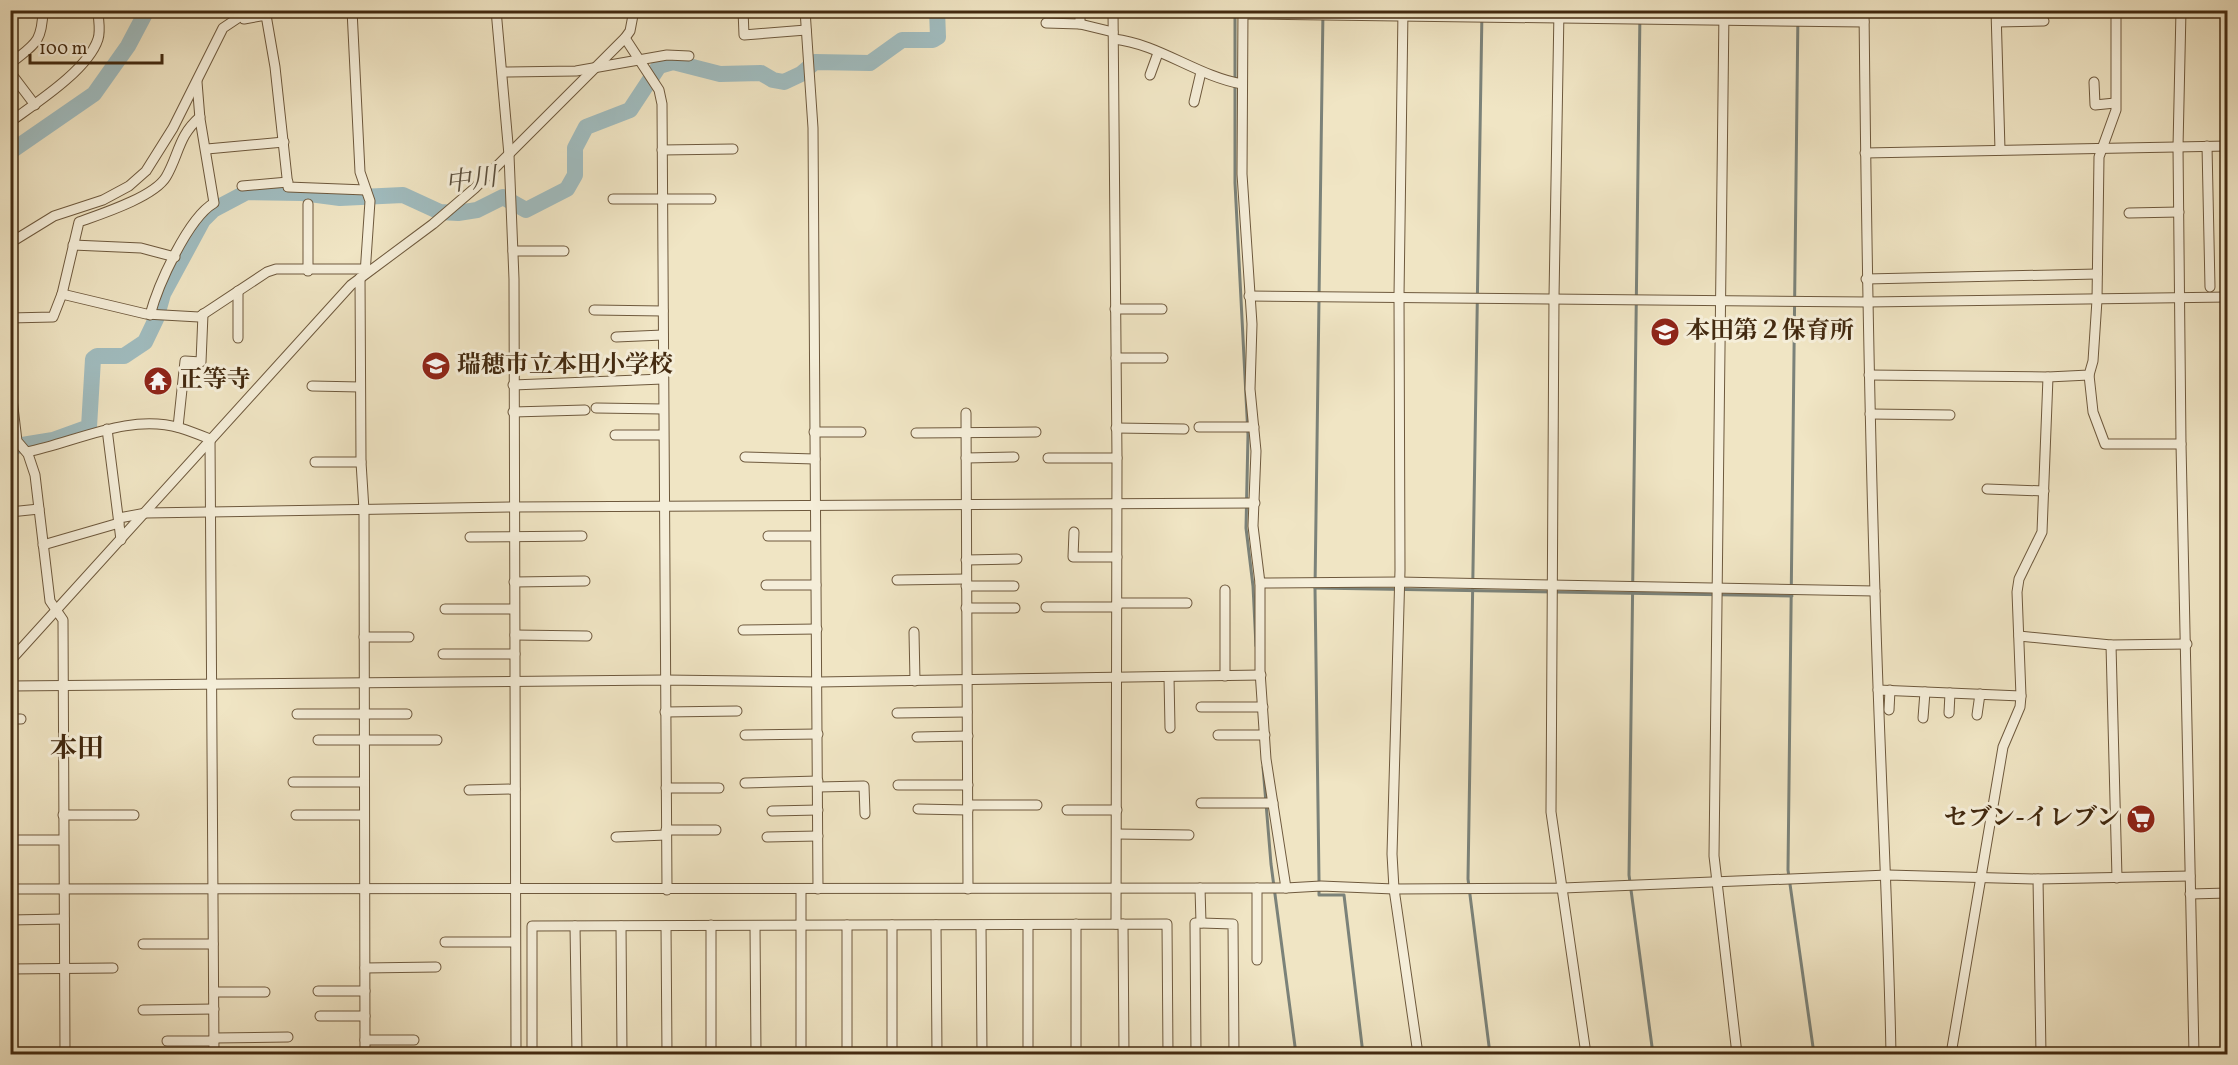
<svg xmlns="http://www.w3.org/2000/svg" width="2238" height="1065" font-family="Vollkorn,'Noto Serif JP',serif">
<rect width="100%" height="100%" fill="#f0e5c4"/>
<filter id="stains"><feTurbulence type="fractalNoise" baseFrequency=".00333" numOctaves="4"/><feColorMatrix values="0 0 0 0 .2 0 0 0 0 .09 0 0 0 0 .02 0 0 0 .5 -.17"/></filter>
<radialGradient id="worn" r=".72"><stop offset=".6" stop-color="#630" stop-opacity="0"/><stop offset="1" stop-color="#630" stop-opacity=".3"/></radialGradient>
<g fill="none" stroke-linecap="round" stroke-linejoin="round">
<g stroke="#7b8279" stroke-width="3">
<polyline points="1235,10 1235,183 1248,435 1246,528 1253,586 1256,646"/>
<polyline points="1323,10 1315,588 1319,879 1319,895 1344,895 1363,1054"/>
<polyline points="1482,10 1468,879 1490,1054"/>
<polyline points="1640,10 1629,875 1653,1054"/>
<polyline points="1798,10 1788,870 1814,1054"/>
<polyline points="1315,588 1792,596"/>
<polyline points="1263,767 1271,864 1296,1054"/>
</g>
<g stroke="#a0bcbf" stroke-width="16">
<polyline points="10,152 94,94 128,46 147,10"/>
<polyline points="10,447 53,440 89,427 93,359 97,356 124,356 145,342 156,319 163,294 203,220 213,210 247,192 302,193 340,198 403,195 440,212 458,213 477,210 503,197 526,210 567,189 575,175 575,148 586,127 630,110 659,66 673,62 720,74 761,73 773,80 784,82 801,74 815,62 870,63 902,40 933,40 938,37 937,10"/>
</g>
<g stroke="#6e593d" stroke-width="11">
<g id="minor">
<polyline points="352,10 360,172 370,201 365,274"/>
<polyline points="496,10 509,155 514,279 516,1054"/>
<polyline points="743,10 744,35 806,30"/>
<polyline points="805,10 813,128 818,889"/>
<polyline points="1080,10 1080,24"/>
<polyline points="1113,10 1117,458 1116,924"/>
<polyline points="1243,10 1242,174 1252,324 1250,389 1256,451 1253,526 1260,583 1260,671 1266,759 1286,888"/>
<polyline points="1403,10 1399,296 1400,570 1392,854 1394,889 1418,1054"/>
<polyline points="1559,10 1554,297 1551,812 1586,1054"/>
<polyline points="1724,10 1714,856 1737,1054"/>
<path d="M1864,10C1866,205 1869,399 1875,593C1879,747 1888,900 1891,1054"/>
<polyline points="1996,10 2000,150"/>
<polyline points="2181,10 2178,147 2181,444 2194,1054"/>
<polyline points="242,14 244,19 266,15 275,67 288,187 366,190"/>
<polyline points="1243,14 1864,22"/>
<polyline points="1997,22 2044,21"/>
<polyline points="1046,23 1080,24 1113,32"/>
<polyline points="625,38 659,90 662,104 667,890"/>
<path d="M1114,39C1159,44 1197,76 1242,84"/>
<path d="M10,64C34,44 42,44 43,10"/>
<polyline points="10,72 35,105"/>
<polyline points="503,72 576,71 667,55 689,56"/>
<polyline points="1150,75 1158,53"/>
<polyline points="2094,82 2095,105 2115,103"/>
<polyline points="1194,102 1201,72"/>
<path d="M10,122C36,103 88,70 98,39C101,30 98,19 98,10"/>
<polyline points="2207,146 2210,287"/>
<polyline points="207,149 284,142"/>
<polyline points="662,150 733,149"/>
<polyline points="1865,153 2228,146"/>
<polyline points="242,186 288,182"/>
<polyline points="613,199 711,199"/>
<polyline points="2129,213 2179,212"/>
<polyline points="10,243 54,216 103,200 129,186 146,171 173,128 223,28 250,10"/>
<polyline points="73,245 141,248 175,257"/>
<polyline points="513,251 564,251"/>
<polyline points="308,271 308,204"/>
<polyline points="360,278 361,462 364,510 365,1054"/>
<polyline points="1866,279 2097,274"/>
<path d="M62,294L79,222C101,214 154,197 166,177C179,155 178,136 200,117"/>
<polyline points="1249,296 1867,302 2228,297"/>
<polyline points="1115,309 1162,309"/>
<polyline points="594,310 663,311"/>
<path d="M150,315C158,285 188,218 214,203L200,119L197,82"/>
<polyline points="10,318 53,317 62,294 146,314 199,317 267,272 276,269 365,269"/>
<polyline points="616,337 663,335"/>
<polyline points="238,338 238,291"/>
<polyline points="1116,358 1163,358"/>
<polyline points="1869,375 2048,377 2089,375 2093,361 2097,300 2099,157 2116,110 2116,10"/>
<polyline points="2089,375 2093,412 2105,444 2181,444"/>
<polyline points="10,382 17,441 28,454 35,475 50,601 63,620 65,1054"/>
<polyline points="513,385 663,379"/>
<polyline points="312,386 360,387"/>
<polyline points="596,408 663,409"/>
<polyline points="513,412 585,410"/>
<polyline points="966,413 968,889"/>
<polyline points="1870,414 1950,415"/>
<polyline points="178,427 185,361 201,362 203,314"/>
<polyline points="1199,427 1254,427"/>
<polyline points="1116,428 1184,429"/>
<polyline points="107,429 121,540"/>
<polyline points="814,432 861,432"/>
<polyline points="916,433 1036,432"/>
<polyline points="615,435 663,435"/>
<polyline points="210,439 214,1054"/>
<path d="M27,452C76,442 129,413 180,428C190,431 200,435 210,439"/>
<polyline points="745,457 815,459"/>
<polyline points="966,458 1014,457"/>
<polyline points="1048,458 1117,458"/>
<polyline points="315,462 361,462"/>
<polyline points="1987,489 2044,491"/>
<polyline points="10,512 39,509"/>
<polyline points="119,518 146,513 513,507 1255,503"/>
<polyline points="1074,532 1073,557 1117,557"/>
<polyline points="768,536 815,536"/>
<polyline points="470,537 582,536"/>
<polyline points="43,545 119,523"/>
<polyline points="966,560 1017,559"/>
<polyline points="897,580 966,579"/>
<polyline points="514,582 585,581"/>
<polyline points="1260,583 1398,582 1875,591"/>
<polyline points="766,585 816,585"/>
<polyline points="966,586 1014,586"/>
<polyline points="1225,590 1225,676"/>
<polyline points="1117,603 1187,603"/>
<polyline points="1046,607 1117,607"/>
<polyline points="966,608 1015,608"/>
<polyline points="445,609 514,609"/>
<polyline points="743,630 817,629"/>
<polyline points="914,632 915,681"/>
<polyline points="515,635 587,636"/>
<polyline points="2019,636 2111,645 2187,644"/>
<polyline points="364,637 409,637"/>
<polyline points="2111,645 2117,878"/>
<polyline points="443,654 515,654"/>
<polyline points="10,661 351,285 433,224 475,188 625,38 630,31 634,10"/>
<polyline points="1169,677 1170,728"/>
<polyline points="10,686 665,680 818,682 1261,675"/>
<polyline points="1878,690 2021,696"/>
<polyline points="1201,707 1263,707"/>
<polyline points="1889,710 1890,690"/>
<polyline points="665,712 737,711"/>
<polyline points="897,713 967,712"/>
<polyline points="1949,713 1950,693"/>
<polyline points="297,714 407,714"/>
<polyline points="1977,715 1980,694"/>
<polyline points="1923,718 1925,692"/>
<polyline points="10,719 21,719"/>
<polyline points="745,735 818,734"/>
<polyline points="1218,735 1265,735"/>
<polyline points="917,737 968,736"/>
<polyline points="318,740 437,740"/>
<polyline points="293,782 363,782"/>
<polyline points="745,783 818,781"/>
<polyline points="898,785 968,785"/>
<polyline points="818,787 864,786 865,814"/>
<polyline points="666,788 719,788"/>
<polyline points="469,790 515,789"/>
<polyline points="1201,803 1273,803"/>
<polyline points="968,805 1037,805"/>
<polyline points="918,809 968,810"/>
<polyline points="1067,810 1117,810"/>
<polyline points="772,811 818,810"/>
<polyline points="63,815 134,815"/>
<polyline points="296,815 364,815"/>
<polyline points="666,830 716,830"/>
<polyline points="1117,834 1189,835"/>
<polyline points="616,837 666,835"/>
<polyline points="767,837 818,836"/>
<polyline points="18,840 63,840"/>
<polyline points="2038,879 2041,1054"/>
<polyline points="1257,888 1257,960"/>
<polyline points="10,889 1286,888 1321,886 1394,889 1563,888 1888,875 2038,879 2190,876"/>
<polyline points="801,890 801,1054"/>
<polyline points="2190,894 2228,893"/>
<polyline points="10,920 64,919"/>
<polyline points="1201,923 1233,924 1234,1054"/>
<polyline points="1076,924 1076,1054"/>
<polyline points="1123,924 1124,1054"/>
<polyline points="711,925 711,1054"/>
<polyline points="892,925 892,1054"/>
<polyline points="936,925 937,1054"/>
<polyline points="981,925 982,1054"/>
<polyline points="1028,925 1028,1054"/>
<polyline points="575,926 577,1054"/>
<polyline points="621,926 622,1054"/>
<polyline points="666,926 667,1054"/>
<polyline points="755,926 756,1054"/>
<polyline points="445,942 515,942"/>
<polyline points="143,944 213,944"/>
<polyline points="365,968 436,967"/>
<polyline points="10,969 113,968"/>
<polyline points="318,991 365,991"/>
<polyline points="214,992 265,992"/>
<polyline points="143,1010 214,1009"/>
<polyline points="320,1016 365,1016"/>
<polyline points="214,1038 288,1037"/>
<polyline points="365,1040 414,1040"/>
<polyline points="167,1041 214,1041"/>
<polyline points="532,1054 532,926 1167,924 1168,1054"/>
<polyline points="847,1054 847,925"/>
<polyline points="1196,1054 1195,923 1201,923 1200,888"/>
<polyline points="1951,1054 2003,747 2020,707 2021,696 2017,592 2019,579 2042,532 2048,377"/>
</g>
</g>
<use href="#minor" stroke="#f5eed9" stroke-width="9"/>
</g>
<defs>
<g id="school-disc" transform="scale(1.5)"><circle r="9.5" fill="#8f2418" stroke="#f5eed9"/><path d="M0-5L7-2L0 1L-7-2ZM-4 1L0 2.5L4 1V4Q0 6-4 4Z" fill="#fff"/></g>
<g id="temple-disc" transform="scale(1.5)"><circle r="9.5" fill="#8f2418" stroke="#f5eed9"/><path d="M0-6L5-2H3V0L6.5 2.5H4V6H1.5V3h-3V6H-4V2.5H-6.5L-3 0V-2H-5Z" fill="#fff"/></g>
<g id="supermarket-disc" transform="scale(1.5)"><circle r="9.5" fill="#8f2418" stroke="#f5eed9"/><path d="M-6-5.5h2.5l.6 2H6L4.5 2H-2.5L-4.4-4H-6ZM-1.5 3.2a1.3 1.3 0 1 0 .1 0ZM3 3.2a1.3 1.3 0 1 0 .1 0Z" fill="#fff"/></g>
</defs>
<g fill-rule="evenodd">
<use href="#school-disc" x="1665" y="332"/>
<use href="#school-disc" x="436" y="366"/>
<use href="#temple-disc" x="158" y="381"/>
<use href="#supermarket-disc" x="2141" y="819"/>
</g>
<g text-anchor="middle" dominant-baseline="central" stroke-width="6" stroke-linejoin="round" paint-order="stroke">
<g font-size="24" font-weight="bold" fill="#432a10" stroke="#f5eed9" text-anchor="start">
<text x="1686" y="332">本田第２保育所</text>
<text x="457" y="366">瑞穂市立本田小学校</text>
<text x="179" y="381">正等寺</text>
<text x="2120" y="819" text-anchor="end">セブン-イレブン</text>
</g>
<g font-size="26" font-style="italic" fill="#5a4e3c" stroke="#f5eed9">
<text transform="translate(471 181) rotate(-8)">中川</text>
</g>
<g font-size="27" font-weight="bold" fill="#432a10" stroke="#f5eed9">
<text x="77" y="750">本田</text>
</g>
</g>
<rect width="2238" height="1065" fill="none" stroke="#f0e5c4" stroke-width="36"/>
<rect x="12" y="12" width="2214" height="1041" fill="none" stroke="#432a10" stroke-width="3"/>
<rect x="18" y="18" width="2202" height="1029" fill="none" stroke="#432a10" stroke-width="1.5"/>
<path d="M30 54v9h132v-9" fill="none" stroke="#432a10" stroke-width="3"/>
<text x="39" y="54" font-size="18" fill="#432a10" stroke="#f5eed9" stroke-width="4.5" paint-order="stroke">100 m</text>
<rect width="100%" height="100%" filter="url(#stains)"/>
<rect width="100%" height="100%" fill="url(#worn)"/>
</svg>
